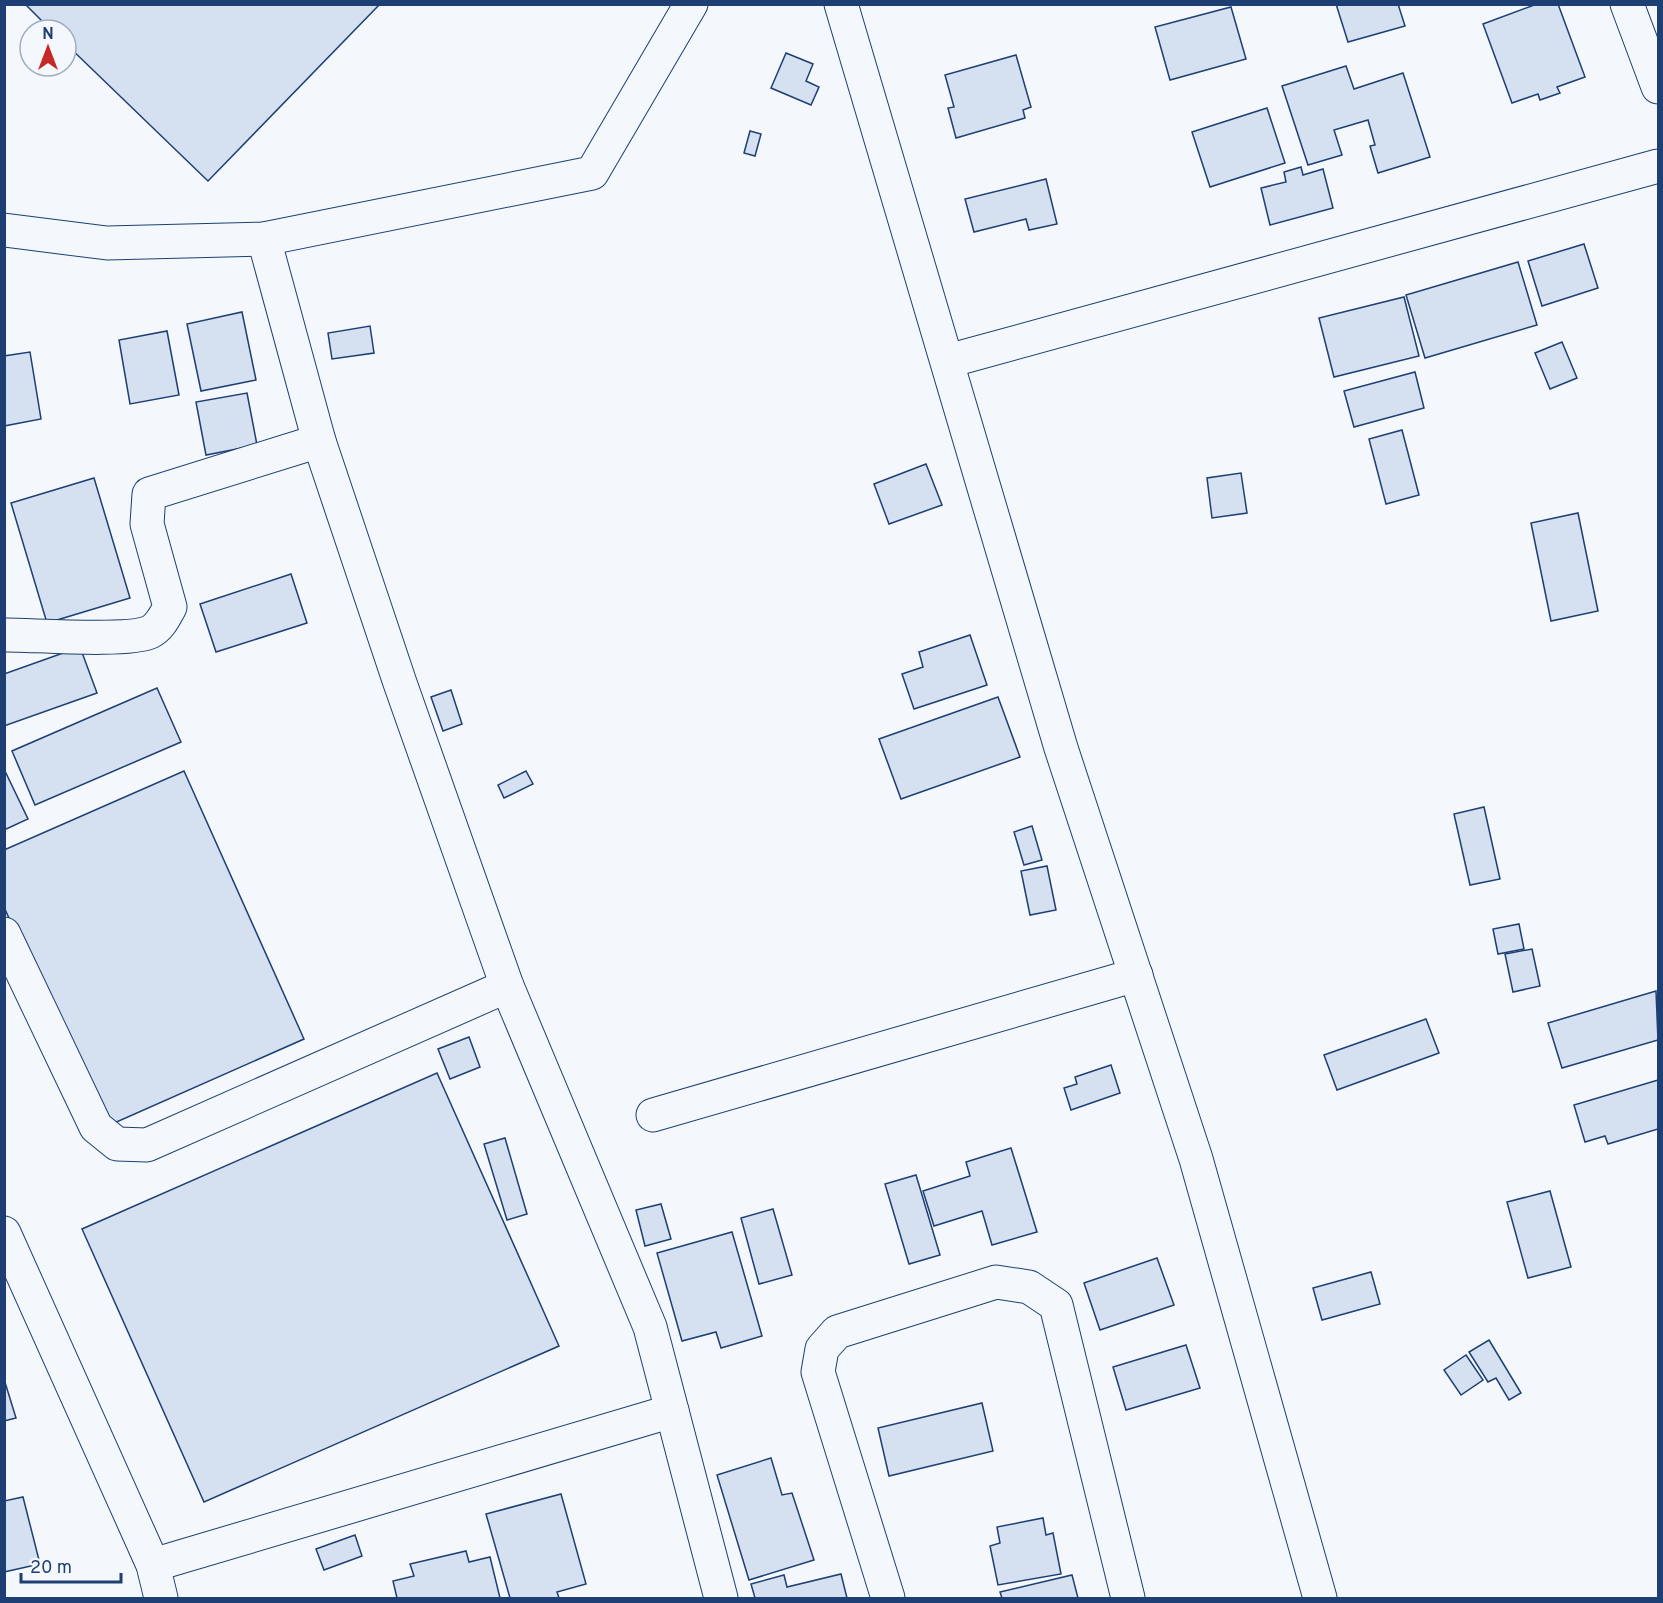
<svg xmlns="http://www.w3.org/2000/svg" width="1663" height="1603" font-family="Overpass,sans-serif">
<rect width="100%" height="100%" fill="#f4f7fb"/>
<g fill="#d5e0f0" stroke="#1d3f73" stroke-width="1.5">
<polygon points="25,4 380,4 208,181 66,44 66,30 51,30"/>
<polygon points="1336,4 1398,4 1405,26 1348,42"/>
<polygon points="1537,4 1558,4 1585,77 1557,87 1560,93 1540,100 1538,94 1512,103 1483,24"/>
<polygon points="1231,7 1246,59 1170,80 1155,27"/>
<polygon points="786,53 813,64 806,81 819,87 811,105 771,88"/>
<polygon points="1016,55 1031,107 1023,110 1025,118 956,138 948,108 954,107 945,75"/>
<polygon points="1346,66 1354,89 1403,73 1430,157 1378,173 1370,146 1375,145 1368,120 1334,130 1342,155 1308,165 1282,86"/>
<polygon points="1267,108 1285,163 1210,187 1192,132"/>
<polygon points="750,131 761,134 755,156 744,153"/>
<polygon points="1301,167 1303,175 1323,169 1333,208 1270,225 1261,188 1286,182 1284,172"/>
<polygon points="1046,179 1057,224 1029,230 1026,219 974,232 965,199"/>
<polygon points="1584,244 1598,288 1542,306 1528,261"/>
<polygon points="1518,262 1537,325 1425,358 1406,295"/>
<polygon points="1404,297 1419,356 1334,377 1319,318"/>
<polygon points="242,312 256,380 201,391 187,324"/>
<polygon points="370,326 374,353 332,359 328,333"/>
<polygon points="167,331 179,395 130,404 119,340"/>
<polygon points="1562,342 1577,378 1550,389 1535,353"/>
<polygon points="30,352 41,419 4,426 4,356"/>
<polygon points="1415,372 1424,408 1354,427 1344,391"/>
<polygon points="247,393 257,445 206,455 196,402"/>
<polygon points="1402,430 1419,495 1386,504 1369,439"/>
<polygon points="926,464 942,505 889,524 874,484"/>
<polygon points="1241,473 1247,513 1212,518 1207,478"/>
<polygon points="94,478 130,598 47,623 11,503"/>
<polygon points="1578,513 1598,611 1551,621 1531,523"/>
<polygon points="291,574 307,623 216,652 200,604"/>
<polygon points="970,635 987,685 914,709 902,674 923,667 919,652"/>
<polygon points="80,647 97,693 4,726 4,674"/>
<polygon points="157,688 181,742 35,805 12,751"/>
<polygon points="451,690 462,724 443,731 431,697"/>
<polygon points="998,697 1020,757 901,799 879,739"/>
<polygon points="4,769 28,819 4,830"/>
<polygon points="184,771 304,1039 103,1128 4,907 4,850"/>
<polygon points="526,771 533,784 504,798 498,785"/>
<polygon points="1484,807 1500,879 1470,885 1454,814"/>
<polygon points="1032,826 1042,860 1024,865 1014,832"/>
<polygon points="1047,866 1056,910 1030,915 1021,871"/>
<polygon points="1519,924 1524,949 1498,954 1493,929"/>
<polygon points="1532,949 1540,986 1513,992 1505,954"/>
<polygon points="1656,991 1658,1040 1562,1068 1548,1023"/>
<polygon points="1426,1019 1439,1053 1337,1090 1324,1055"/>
<polygon points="469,1037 480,1067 450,1079 438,1049"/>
<polygon points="1111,1065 1120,1093 1071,1110 1064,1088 1077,1084 1075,1077"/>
<polygon points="437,1073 559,1346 204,1502 82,1229"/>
<polygon points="1658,1080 1658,1129 1608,1144 1605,1136 1585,1142 1574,1105"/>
<polygon points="505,1138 527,1214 507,1220 484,1144"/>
<polygon points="1011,1148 1037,1232 992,1245 982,1211 934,1226 923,1191 970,1176 966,1162"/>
<polygon points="916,1175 940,1255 909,1264 885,1184"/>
<polygon points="1550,1191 1571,1267 1528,1278 1507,1202"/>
<polygon points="661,1204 671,1239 645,1246 636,1210"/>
<polygon points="773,1209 792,1275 759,1284 741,1218"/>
<polygon points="732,1232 762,1336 721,1348 716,1332 682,1341 657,1253"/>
<polygon points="1157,1258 1174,1305 1100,1330 1084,1283"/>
<polygon points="1371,1272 1380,1304 1322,1320 1313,1288"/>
<polygon points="1489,1340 1521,1393 1509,1400 1496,1378 1488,1382 1469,1352"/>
<polygon points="1186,1345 1200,1388 1126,1410 1113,1367"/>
<polygon points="1466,1355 1483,1380 1461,1395 1444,1370"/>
<polygon points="4,1379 16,1418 4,1421"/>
<polygon points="982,1403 993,1451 889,1476 878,1428"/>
<polygon points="771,1458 782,1495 792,1493 814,1560 749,1580 717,1475"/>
<polygon points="561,1494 586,1584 557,1592 559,1598 510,1598 486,1514"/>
<polygon points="23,1497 40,1564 4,1572 4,1501"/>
<polygon points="1043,1518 1046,1535 1053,1533 1061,1574 998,1585 990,1546 1000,1543 997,1527"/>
<polygon points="355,1535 362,1556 324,1570 316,1549"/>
<polygon points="466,1551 469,1562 490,1557 500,1598 397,1598 393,1581 414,1576 410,1564"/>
<polygon points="841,1574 847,1598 755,1598 751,1584 784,1575 787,1587"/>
<polygon points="1072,1575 1078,1598 1002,1598 1000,1592"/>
</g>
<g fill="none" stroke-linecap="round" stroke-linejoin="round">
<g stroke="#1d3f73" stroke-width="35">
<g id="minor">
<polyline points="841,4 1061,748 1196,1159 1320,1598"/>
<polyline points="1627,4 1658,87"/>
<polyline points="4,230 107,243 264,239 592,173 691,4"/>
<polyline points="264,239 319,441 400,683 507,986 650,1327 721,1598"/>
<polyline points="948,361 1658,166"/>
<path d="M7,635C35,635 129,642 150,632C160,627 165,616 170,607L147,524L149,494L319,441"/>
<polyline points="4,934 96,1127 117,1144 147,1145 507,986"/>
<polyline points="653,1115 1136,975"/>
<polyline points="4,1233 153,1565 161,1598"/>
<polyline points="153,1565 672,1411"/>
<polyline points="888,1598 818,1372 822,1349 837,1332 996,1282 1029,1287 1056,1305 1128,1598"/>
</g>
</g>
<use href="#minor" stroke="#f4f7fb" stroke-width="33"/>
</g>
<rect width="1663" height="1603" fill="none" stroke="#1d3f73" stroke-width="12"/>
<g transform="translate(48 48)"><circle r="28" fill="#f4f7fb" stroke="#9eadc5" stroke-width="1.5"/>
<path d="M0-4.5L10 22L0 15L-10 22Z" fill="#c62828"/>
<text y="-9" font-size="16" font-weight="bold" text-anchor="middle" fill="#1d3f73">N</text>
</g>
<path d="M21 1573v9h100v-9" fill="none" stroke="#1d3f73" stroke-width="3"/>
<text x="30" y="1573" font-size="18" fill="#1d3f73" stroke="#f4f7fb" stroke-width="4.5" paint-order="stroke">20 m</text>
</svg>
